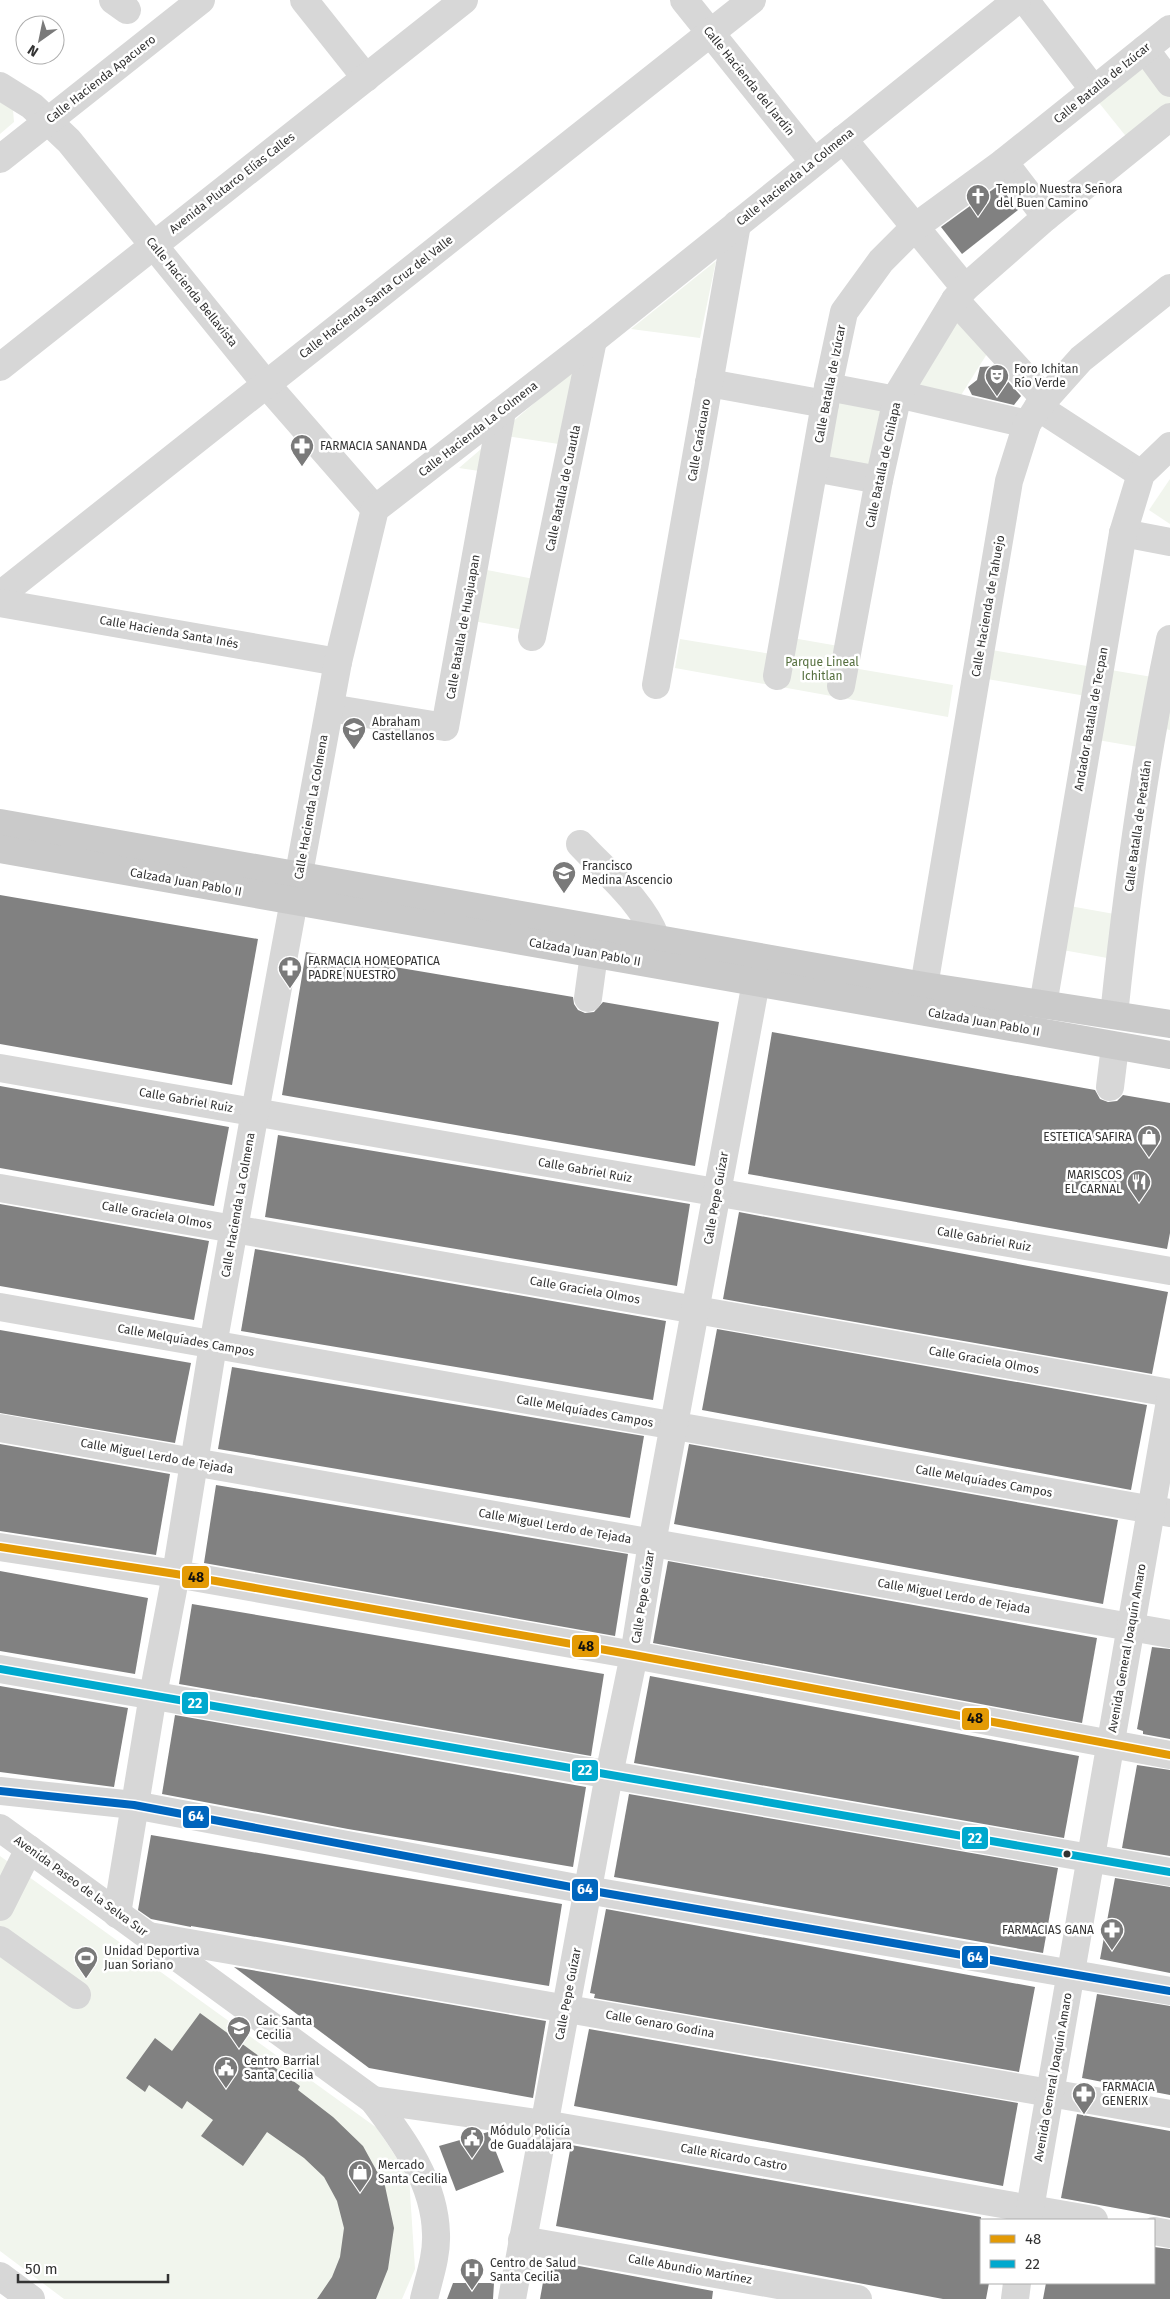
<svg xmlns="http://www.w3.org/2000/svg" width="1170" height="2299" font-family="'Fira Sans',sans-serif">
<rect width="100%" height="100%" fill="#fff"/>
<g fill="#f1f5ed">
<polygon points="1153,54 1170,74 1170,131 1141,155 1096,99"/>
<polygon points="0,102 13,110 14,122 0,134"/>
<polygon points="716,261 700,338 631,329"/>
<polygon points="954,310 990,349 958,400 907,387"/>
<polygon points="583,361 565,445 506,436 499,474 459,468"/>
<polygon points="832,393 887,404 874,474 819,463"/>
<polygon points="1170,479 1170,524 1149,510"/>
<polygon points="482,569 539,580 530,631 473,621"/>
<polygon points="781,636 850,648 847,667 953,685 948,717 675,668 680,639 777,655"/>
<polygon points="986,649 1170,680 1170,730 1160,728 1156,750 1080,737 1086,696 981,678"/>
<polygon points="1064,905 1120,915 1113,959 1057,949"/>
<polygon points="0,1856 377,2128 409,2177 415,2269 402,2299 64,2299 0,2251"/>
</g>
<g fill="#818181">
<polygon points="999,185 1018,210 962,254 941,227"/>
<polygon points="994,366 1021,396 1014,405 972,395 968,387 977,380 980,367"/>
<polygon points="0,895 258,939 232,1085 0,1044"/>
<polygon points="306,952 573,997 574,1004 578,1010 585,1013 594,1012 603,1002 719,1022 695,1166 282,1095"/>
<polygon points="772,1032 1095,1090 1100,1099 1108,1102 1117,1101 1123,1095 1170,1103 1170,1233 1167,1249 748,1174"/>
<polygon points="0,1086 229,1127 214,1206 0,1168"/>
<polygon points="278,1135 690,1204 677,1286 265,1217"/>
<polygon points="0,1204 209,1241 194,1320 0,1286"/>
<polygon points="739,1212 1168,1292 1152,1374 723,1299"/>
<polygon points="255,1249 666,1321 653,1400 241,1331"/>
<polygon points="717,1329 1147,1405 1131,1490 702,1410"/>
<polygon points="0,1330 191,1363 175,1443 0,1413"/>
<polygon points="232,1367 644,1436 630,1518 218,1449"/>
<polygon points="0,1444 170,1474 156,1555 0,1531"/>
<polygon points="689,1444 1118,1520 1103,1604 674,1524"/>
<polygon points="216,1485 628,1554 615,1636 204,1563"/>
<polygon points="668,1561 1097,1638 1082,1723 653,1643"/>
<polygon points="0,1571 148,1598 135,1674 0,1651"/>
<polygon points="192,1604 604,1674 591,1756 179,1684"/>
<polygon points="1152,1647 1170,1649 1170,1739 1143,1734 1143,1731 1137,1729"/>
<polygon points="650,1676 1079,1756 1064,1838 634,1763"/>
<polygon points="0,1686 128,1708 114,1787 0,1772"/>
<polygon points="175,1715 586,1787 573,1867 348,1829 162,1794"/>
<polygon points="1137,1765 1170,1770 1170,1856 1122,1848"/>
<polygon points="629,1794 1058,1868 1043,1953 614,1877"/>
<polygon points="151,1835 562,1904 549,1986 191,1926 191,1927 151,1919 138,1910"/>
<polygon points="1115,1878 1170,1887 1170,1973 1100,1959"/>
<polygon points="606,1909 1035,1987 1019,2072 594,1998 595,1994 590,1993"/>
<polygon points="234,1967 546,2021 533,2098 369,2068"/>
<polygon points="1097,1994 1170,2006 1170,2095 1082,2078"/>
<polygon points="200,2013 300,2086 298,2090 333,2117 363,2146 385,2186 394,2228 388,2269 376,2299 317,2299 332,2277 340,2257 344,2228 337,2201 324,2177 304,2158 267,2132 243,2166 201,2136 213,2120 187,2101 182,2109 149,2085 145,2092 126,2078 155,2038 172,2051"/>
<polygon points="589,2029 1018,2103 1003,2186 574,2106"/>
<polygon points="1077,2114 1170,2131 1170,2218 1061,2198"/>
<polygon points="488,2132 504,2172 456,2191 439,2146"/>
<polygon points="571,2145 981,2217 981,2283 989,2283 986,2299 943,2299 556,2226"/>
<polygon points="1154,2247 1170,2249 1170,2299 1043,2299 1046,2283 1154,2283"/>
<polygon points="547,2260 713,2291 712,2299 540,2299"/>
<polygon points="453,2283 494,2283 493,2299 447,2299"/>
</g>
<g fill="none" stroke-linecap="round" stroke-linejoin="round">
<g stroke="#d7d7d7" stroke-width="28">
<polyline points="113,0 127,10"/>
<polyline points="304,0 366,78"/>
<polyline points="684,0 814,162"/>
<polyline points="1025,0 1094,90"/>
<polyline points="1145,49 1170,83"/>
<polyline points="0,86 32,106 69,141 266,384 375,509"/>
<polyline points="843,139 965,288"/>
<polyline points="0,159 201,0"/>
<polyline points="1004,162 1046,217"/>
<polyline points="955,300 1045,399"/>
<polyline points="0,367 464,0"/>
<polyline points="709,383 825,404"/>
<polyline points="828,387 896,400"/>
<polyline points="898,394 1027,424"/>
<polyline points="1038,407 1141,474"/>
<polyline points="814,468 879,480"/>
<polyline points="1123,533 1170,542"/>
<polyline points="0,595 752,0"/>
<polyline points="0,603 338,662"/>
<polyline points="532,637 593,340"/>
<polyline points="777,676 828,387 844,312 881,261 915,227 1004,162 1170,29"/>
<polyline points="656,685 737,224"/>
<polyline points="841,686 879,480 898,394 955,300 965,288 1046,217 1170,117"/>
<polyline points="330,708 445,727 502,411"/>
<path d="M580,844C607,873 642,901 656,938"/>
<polyline points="924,986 1009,481 1027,424 1038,407 1081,359 1170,288"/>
<polyline points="588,998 594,954"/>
<polyline points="1043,1005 1123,533 1141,474 1170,446"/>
<path d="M1114,1015C1127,889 1144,763 1170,639"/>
<polyline points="0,1068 1170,1271"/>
<polyline points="1110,1087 1115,1046"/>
<polyline points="0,1188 1170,1393"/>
<polyline points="0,1307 1170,1513"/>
<polyline points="0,1428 1170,1634"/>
<polyline points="0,1547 176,1574 634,1655 1170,1755"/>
<polyline points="0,1669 1170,1872"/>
<polyline points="0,1791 134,1805 587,1890 1170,1991"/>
<path d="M0,1828L373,2100C403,2139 435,2183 436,2234C437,2256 429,2278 424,2299"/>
<polyline points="0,1907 29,1849"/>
<polyline points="117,1914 153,1695 176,1574 213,1345 255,1112 338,662 375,509 593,340 1017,0"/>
<polyline points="149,1936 1170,2114"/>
<polyline points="0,1940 77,1995"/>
<polyline points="373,2100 544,2124 1094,2220"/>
<polyline points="1028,2220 1170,1401"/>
<polyline points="1154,2231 1170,2234"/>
<polyline points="522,2240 858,2299"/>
<polyline points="0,2276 31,2299"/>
<polyline points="512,2299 609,1775 634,1655 652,1543 756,982"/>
<polyline points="1015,2299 1017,2283"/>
</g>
<g stroke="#cacaca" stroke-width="28">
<polyline points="0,823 924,986 1170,1024"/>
<polyline points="0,849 1170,1055"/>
</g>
<g stroke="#fff" stroke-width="11">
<polyline id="bus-1" points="0,1547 176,1574 634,1655 1170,1755"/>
</g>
<g stroke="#fff" stroke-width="11">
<polyline id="bus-2" points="0,1669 1170,1872"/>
</g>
<g stroke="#fff" stroke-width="11">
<polyline id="bus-3" points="0,1791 134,1805 587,1890 1170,1991"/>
</g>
<use href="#bus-1" stroke="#e39a05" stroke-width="8"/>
<use href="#bus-2" stroke="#00a9ce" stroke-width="8"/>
<use href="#bus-3" stroke="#0065bd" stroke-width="8"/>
</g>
<defs>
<g id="church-pin" transform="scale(1.25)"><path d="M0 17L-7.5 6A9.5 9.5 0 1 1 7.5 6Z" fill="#7a7a7a" stroke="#fff"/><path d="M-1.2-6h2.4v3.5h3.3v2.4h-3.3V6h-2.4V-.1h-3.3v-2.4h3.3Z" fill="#fff"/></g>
<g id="theatre-pin" transform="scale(1.25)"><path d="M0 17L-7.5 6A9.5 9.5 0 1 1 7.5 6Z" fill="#7a7a7a" stroke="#fff"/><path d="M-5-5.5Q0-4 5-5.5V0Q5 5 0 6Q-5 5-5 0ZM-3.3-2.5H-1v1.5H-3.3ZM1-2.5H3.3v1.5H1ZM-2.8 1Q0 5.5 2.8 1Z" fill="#fff"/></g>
<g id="pharmacy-pin" transform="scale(1.25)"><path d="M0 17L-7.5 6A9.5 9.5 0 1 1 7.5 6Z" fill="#7a7a7a" stroke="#fff"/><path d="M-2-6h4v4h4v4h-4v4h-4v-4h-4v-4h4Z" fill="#fff"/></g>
<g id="school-pin" transform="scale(1.25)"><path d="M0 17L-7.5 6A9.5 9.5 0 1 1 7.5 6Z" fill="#7a7a7a" stroke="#fff"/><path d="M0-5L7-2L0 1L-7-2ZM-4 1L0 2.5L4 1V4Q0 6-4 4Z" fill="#fff"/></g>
<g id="shop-pin" transform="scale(1.25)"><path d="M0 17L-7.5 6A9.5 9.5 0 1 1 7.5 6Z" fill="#7a7a7a" stroke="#fff"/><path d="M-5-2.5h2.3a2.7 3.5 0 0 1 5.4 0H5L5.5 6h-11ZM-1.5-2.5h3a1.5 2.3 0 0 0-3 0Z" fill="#fff"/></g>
<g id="restaurant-pin" transform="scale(1.25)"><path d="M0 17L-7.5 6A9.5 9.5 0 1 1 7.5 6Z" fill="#7a7a7a" stroke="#fff"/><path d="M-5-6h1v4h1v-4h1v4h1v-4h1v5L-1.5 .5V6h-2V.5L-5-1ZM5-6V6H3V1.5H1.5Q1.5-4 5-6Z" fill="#fff"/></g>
<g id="stadium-pin" transform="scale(1.25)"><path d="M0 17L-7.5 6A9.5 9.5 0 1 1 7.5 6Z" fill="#7a7a7a" stroke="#fff"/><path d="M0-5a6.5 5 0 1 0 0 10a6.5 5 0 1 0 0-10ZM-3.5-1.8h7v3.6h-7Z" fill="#fff"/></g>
<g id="civic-pin" transform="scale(1.25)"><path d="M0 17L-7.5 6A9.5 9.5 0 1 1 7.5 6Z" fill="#7a7a7a" stroke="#fff"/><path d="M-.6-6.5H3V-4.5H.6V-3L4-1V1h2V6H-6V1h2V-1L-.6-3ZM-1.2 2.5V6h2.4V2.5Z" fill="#fff"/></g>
<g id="hospital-pin" transform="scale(1.25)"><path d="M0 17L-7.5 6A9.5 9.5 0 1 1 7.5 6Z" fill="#7a7a7a" stroke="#fff"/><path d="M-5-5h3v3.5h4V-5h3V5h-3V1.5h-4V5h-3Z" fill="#fff"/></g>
</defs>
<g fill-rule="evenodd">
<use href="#church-pin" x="978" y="196"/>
<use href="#theatre-pin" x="997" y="376"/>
<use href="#pharmacy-pin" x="302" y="446"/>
<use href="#school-pin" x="354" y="729"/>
<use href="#school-pin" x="564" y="873"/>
<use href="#pharmacy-pin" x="290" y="968"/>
<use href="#shop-pin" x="1149" y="1137"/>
<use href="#restaurant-pin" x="1139" y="1182"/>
<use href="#pharmacy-pin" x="1112" y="1930"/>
<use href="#stadium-pin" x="86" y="1958"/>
<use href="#school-pin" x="239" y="2028"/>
<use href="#civic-pin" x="226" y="2068"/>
<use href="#pharmacy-pin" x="1084" y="2094"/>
<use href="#civic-pin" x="472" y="2138"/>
<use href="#shop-pin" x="360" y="2172"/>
<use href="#hospital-pin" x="472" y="2270"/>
</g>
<circle fill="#333" stroke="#fff" stroke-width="2" cx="1067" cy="1854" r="4.5"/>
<g text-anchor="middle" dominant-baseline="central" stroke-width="5" stroke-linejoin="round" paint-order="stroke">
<g font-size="12" fill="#333" stroke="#fff">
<text transform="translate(101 79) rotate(-38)">Calle Hacienda Apacuero</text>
<text transform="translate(749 81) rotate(51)">Calle Hacienda del Jardín</text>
<text transform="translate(1102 83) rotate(-39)">Calle Batalla de Izúcar</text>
<text transform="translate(795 177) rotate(-39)">Calle Hacienda La Colmena</text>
<text transform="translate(232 183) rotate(-38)">Avenida Plutarco Elías Calles</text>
<text transform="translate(192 292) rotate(51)">Calle Hacienda Bellavista</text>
<text transform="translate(376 297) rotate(-38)">Calle Hacienda Santa Cruz del Valle</text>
<text transform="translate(830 384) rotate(-79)">Calle Batalla de Izúcar</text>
<text transform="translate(478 429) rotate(-38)">Calle Hacienda La Colmena</text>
<text transform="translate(699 440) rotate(-80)">Calle Carácuaro</text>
<text transform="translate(883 465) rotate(-78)">Calle Batalla de Chilapa</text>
<text transform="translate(563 488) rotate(-78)">Calle Batalla de Cuautla</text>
<text transform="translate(988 606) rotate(-80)">Calle Hacienda de Tahuejo</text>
<text transform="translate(463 627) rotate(-80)">Calle Batalla de Huajuapan</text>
<text transform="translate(169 632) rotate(10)">Calle Hacienda Santa Inés</text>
<text transform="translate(1091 719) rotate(-80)">Andador Batalla de Tecpan</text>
<text transform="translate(311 807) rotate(-80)">Calle Hacienda La Colmena</text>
<text transform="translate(1138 826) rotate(-82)">Calle Batalla de Petatlán</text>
<text transform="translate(186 882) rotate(10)">Calzada Juan Pablo II</text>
<text transform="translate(585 952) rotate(10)">Calzada Juan Pablo II</text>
<text transform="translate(984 1022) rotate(10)">Calzada Juan Pablo II</text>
<text transform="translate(186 1100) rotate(10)">Calle Gabriel Ruiz</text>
<text transform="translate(585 1170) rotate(10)">Calle Gabriel Ruiz</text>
<text transform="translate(716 1198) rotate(-80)">Calle Pepe Guízar</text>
<text transform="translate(238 1205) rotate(-80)">Calle Hacienda La Colmena</text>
<text transform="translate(157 1215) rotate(10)">Calle Graciela Olmos</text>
<text transform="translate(984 1239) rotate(10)">Calle Gabriel Ruiz</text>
<text transform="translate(585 1290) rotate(10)">Calle Graciela Olmos</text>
<text transform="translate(186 1340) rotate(10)">Calle Melquíades Campos</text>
<text transform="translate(984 1360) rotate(10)">Calle Graciela Olmos</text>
<text transform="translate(585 1411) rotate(10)">Calle Melquíades Campos</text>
<text transform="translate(157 1456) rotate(10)">Calle Miguel Lerdo de Tejada</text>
<text transform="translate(984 1481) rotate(10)">Calle Melquíades Campos</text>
<text transform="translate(555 1526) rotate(10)">Calle Miguel Lerdo de Tejada</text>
<text transform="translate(954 1596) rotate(10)">Calle Miguel Lerdo de Tejada</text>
<text transform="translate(643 1597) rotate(-81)">Calle Pepe Guízar</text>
<text transform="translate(1127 1648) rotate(-80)">Avenida General Joaquín Amaro</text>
<text transform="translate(81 1886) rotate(36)">Avenida Paseo de la Selva Sur</text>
<text transform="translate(568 1994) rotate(-79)">Calle Pepe Guízar</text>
<text transform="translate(660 2024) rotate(10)">Calle Genaro Godina</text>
<text transform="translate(1053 2077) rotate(-80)">Avenida General Joaquín Amaro</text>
<text transform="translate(734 2157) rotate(10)">Calle Ricardo Castro</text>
<text transform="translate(690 2269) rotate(10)">Calle Abundio Martínez</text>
</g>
<g font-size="12" fill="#333" stroke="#fff" text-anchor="start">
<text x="996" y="189">Templo Nuestra Señora<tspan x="996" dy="14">del Buen Camino</tspan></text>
<text x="1014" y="369">Foro Ichitan<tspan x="1014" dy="14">Río Verde</tspan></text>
<text x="320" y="446">FARMACIA SANANDA</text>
<text x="372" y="722">Abraham<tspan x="372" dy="14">Castellanos</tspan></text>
<text x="582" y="866">Francisco<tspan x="582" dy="14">Medina Ascencio</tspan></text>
<text x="308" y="961">FARMACIA HOMEOPATICA<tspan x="308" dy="14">PADRE NUESTRO</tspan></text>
<text x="1132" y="1137" text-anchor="end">ESTETICA SAFIRA</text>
<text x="1122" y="1175" text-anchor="end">MARISCOS<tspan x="1122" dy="14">EL CARNAL</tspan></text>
<text x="1094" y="1930" text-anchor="end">FARMACIAS GANA</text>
<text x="104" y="1951">Unidad Deportiva<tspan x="104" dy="14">Juan Soriano</tspan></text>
<text x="256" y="2021">Caic Santa<tspan x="256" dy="14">Cecilia</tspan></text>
<text x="244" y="2061">Centro Barrial<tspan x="244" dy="14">Santa Cecilia</tspan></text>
<text x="1102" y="2087">FARMACIA<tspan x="1102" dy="14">GENERIX</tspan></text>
<text x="490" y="2131">Módulo Policía<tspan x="490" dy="14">de Guadalajara</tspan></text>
<text x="378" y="2165">Mercado<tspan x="378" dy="14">Santa Cecilia</tspan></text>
<text x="490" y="2263">Centro de Salud<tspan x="490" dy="14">Santa Cecilia</tspan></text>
</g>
<g font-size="12" fill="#56703f" stroke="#fff">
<text x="822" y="662">Parque Lineal<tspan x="822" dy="14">Ichitlan</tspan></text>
</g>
</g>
<g stroke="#fff" stroke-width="2">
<rect x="181" y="1565" width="29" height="24" rx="5" fill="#e39a05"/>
<rect x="571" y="1634" width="29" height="24" rx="5" fill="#e39a05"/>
<rect x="181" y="1691" width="28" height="24" rx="5" fill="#00a9ce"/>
<rect x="961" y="1707" width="29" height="24" rx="5" fill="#e39a05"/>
<rect x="571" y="1759" width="28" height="23" rx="5" fill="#00a9ce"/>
<rect x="182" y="1805" width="28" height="24" rx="5" fill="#0065bd"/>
<rect x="961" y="1826" width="28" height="24" rx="5" fill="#00a9ce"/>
<rect x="571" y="1878" width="28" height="24" rx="5" fill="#0065bd"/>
<rect x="961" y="1945" width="28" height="24" rx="5" fill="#0065bd"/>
</g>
<g font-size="14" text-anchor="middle" font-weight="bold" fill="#fff">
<text x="195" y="1708">22</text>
<text x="585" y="1775">22</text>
<text x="196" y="1821">64</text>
<text x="975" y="1843">22</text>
<text x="585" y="1894">64</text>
<text x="975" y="1962">64</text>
</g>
<g font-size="14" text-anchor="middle" font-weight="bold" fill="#111">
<text x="196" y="1582">48</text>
<text x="586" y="1651">48</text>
<text x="975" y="1723">48</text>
</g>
<rect x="980" y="2219" width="175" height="65" fill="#ffffff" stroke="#adadad"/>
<rect x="990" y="2235" width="25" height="8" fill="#e39a05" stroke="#adadad"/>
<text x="1025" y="2244" font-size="15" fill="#333333">48</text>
<rect x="990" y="2260" width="25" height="8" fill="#00a9ce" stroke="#adadad"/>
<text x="1025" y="2269" font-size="15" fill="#333333">22</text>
<g transform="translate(40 40) rotate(213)"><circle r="24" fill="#ffffff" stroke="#adadad"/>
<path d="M0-4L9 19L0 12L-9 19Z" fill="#7a7a7a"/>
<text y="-8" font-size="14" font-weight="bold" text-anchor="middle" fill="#333333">N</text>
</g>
<path d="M18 2274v8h150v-8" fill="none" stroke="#333333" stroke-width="2.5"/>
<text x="25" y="2274" font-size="15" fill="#333333" stroke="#ffffff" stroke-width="4" paint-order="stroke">50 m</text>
</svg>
